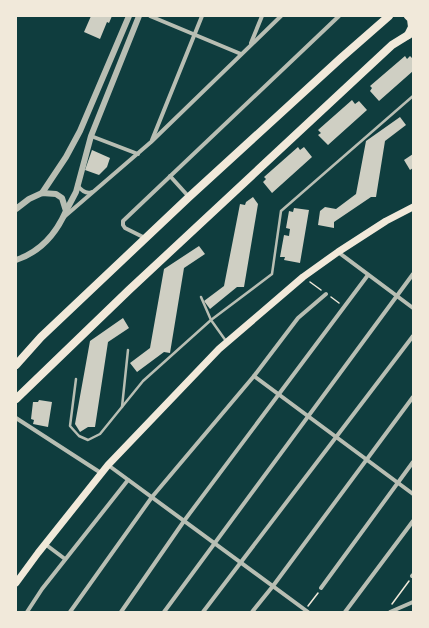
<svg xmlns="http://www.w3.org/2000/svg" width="429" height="628" font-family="'DejaVu Sans',sans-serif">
<rect width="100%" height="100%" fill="#0f3d3e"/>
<g fill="#cfcfc3">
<polygon points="91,16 112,16 109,23 107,22 100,39 84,32"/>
<polygon points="405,56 407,59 410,56 413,59 413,71 379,101 370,91 372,88 370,86"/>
<polygon points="352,100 355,104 359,101 367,110 328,145 318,135 321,133 318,130"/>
<polygon points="400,117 406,125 385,141 376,197 371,197 334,222 334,228 318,225 320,211 325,207 336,209 356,194 366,141"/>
<polygon points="298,147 300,150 304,147 312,157 272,193 263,182 266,179 264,177"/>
<polygon points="92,150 110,158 107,167 99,175 85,170"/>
<polygon points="413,154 413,168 410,170 404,160"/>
<polygon points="253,197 258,204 244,287 237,287 210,309 204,301 224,286 240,204 245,205 246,202"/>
<polygon points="294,208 309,210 300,263 284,260 285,257 280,257 284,235 289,236 290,229 286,228 289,211 293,212"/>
<polygon points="199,246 205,254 184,268 170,353 164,352 137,372 130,363 150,348 164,269"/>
<polygon points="123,318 129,328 108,342 95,427 88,427 80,432 75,424 90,341"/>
<polygon points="39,400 52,402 48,427 33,424 34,420 31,419 33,402 38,402"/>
</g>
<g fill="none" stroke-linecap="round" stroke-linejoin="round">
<g stroke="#f1e9da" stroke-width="1.5">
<polyline points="310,282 321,290"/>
<polyline points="331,297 339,303"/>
<polyline points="392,604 409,581"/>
<polyline points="308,606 318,593"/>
</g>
<g stroke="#b8beb3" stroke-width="2.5">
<polyline points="226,341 211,320 272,274 281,211 413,96"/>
<polyline points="76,379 70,426 79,436 88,440 100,434 143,381 211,320 201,297"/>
<polyline points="122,407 128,350"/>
</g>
<g stroke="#b8beb3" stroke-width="4">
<polyline points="150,16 241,54"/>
<polyline points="251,43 262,16"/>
<polyline points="91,136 138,154"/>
<polyline points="152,140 202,16"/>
<polyline points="170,176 189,197"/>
<path d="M77,185C81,190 86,195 92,192"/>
<polyline points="64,217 151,142 281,16"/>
<polyline points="145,238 125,228 123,225 123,221 339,16"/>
<polyline points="338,252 413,308"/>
<polyline points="254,376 413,494"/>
<polyline points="16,418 101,473"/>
<polyline points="108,465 308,612"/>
<polyline points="45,544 65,559"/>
<polyline points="412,576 413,575"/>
<polyline points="321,588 413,462"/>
<polyline points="27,612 42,589 128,480"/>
<polyline points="70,612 152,497 254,376 298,318 326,294"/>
<polyline points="121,612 184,521 368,275"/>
<polyline points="164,612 413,274"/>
<polyline points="203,612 413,336"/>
<polyline points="252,612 273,586 413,397"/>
<polyline points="345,612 413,521"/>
<polyline points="390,612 413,602"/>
</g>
<g stroke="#b8beb3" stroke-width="6">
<polyline points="42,193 66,157 80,131 129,16"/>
<path d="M16,209L29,199L42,193L56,194L62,198L66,211C56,234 40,252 16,260"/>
<polyline points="66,211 76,192 91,136 139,16"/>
</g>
<polyline stroke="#f1e9da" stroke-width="7" points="16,583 38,553 108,465 219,349 303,277 338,252 386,221 413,207"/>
<g stroke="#f1e9da" stroke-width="8">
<polyline points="408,35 412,27 411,19 408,16"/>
<polyline points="16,365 41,337 189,197 341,58 389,16"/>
<polyline points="16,399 129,290 392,45 413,32"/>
</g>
</g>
<rect width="429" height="628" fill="none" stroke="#f1e9da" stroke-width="34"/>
</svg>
